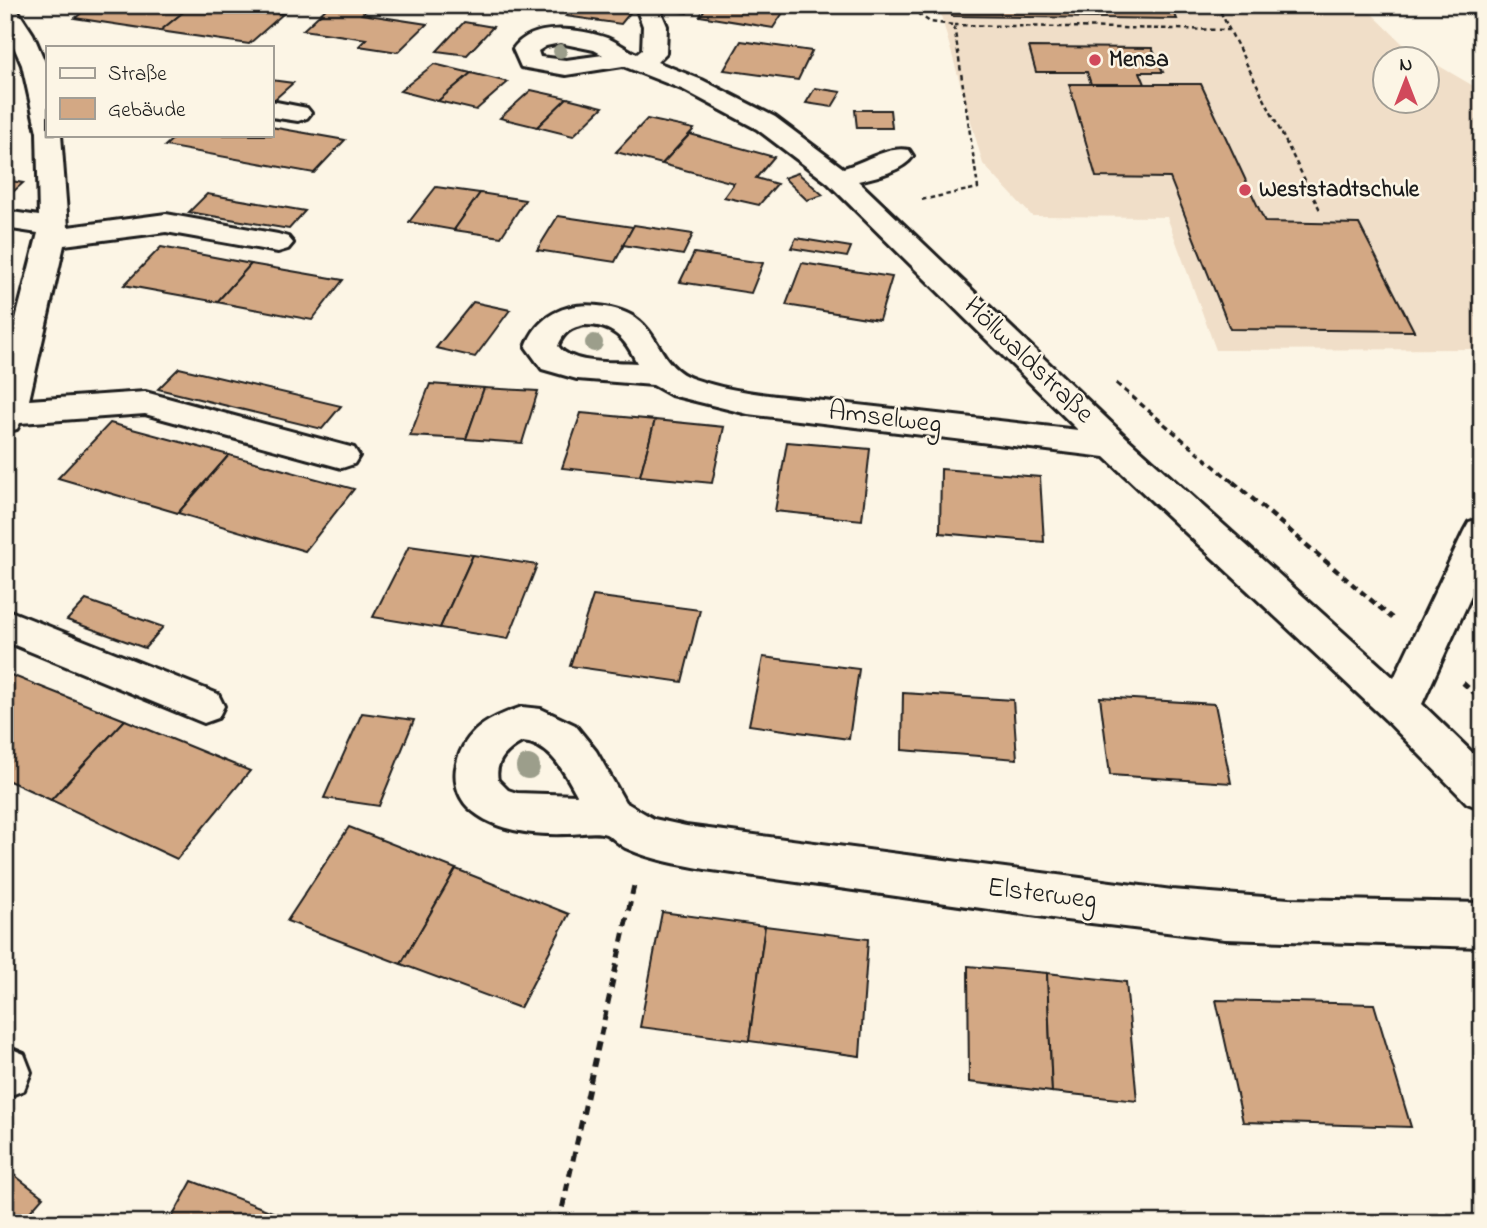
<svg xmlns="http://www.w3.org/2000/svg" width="1487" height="1228" font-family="'Indie Flower',sans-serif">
<rect width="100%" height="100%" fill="#fcf5e5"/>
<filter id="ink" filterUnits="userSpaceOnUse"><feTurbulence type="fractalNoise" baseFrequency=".0143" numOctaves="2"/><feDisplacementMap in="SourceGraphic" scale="14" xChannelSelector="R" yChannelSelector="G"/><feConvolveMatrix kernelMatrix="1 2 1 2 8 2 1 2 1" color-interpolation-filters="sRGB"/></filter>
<g filter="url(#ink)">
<path fill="#f0dec8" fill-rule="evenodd" d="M938,5H1363L1405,46L1482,91V349L1216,350L1167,217L1032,216L983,164ZM1386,60H1428V102H1386Z"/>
<g fill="#d3a884" stroke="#1c1c1c" stroke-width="2">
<polygon points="92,5 192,5 160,31 75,18"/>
<polygon points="192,5 217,5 283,14 249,44 160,31"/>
<polygon points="330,5 368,9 362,14 427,24 398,52 359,46 366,39 303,30"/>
<polygon points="571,5 612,5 614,10 630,13 621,24 566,16 573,10"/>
<polygon points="659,5 693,5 687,13 656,9"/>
<polygon points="708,5 788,5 773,28 700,16"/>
<polygon points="950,5 1171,5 1177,19 952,16"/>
<polygon points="464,22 493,27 467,55 437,51"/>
<polygon points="741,41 812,51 798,80 724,70"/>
<polygon points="1029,47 1152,48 1163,72 1140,72 1145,84 1091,84 1087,72 1036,72"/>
<polygon points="434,64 471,73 438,101 400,91"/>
<polygon points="471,73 508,82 476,110 438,101"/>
<polygon points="271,80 293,83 275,99 271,99"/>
<polygon points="1069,84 1201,84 1265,222 1359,224 1414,331 1230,329 1170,178 1096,177"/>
<polygon points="815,88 841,92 832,107 806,103"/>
<polygon points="531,90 567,98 537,127 500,118"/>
<polygon points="567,98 603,107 573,136 537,127"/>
<polygon points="855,110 890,110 892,128 857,128"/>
<polygon points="647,119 694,129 662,164 616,152"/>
<polygon points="271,127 345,140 314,173 165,146 177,135 271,135"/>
<polygon points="690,134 774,157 756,178 777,184 759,205 724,197 734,183 662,164"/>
<polygon points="798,173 823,195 807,200 784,178"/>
<polygon points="5,180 23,183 5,199"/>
<polygon points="436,187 480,193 454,230 409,222"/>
<polygon points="480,193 525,200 501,237 454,230"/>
<polygon points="207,194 305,211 289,229 189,212"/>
<polygon points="558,216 633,227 615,262 537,250"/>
<polygon points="634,225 693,234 683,255 623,245"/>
<polygon points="796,238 851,247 847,257 791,248"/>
<polygon points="161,247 251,264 217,302 124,285"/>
<polygon points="694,253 763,263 751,293 680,282"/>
<polygon points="802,263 892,277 879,320 786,305"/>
<polygon points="251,264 343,280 312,320 217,302"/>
<polygon points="473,302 510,310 475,357 436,348"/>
<polygon points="179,368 341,406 322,429 158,389"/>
<polygon points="430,384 484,388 466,439 410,436"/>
<polygon points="484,388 538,391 522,443 466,439"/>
<polygon points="581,413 655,420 640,476 562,468"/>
<polygon points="655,420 724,427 712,483 640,476"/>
<polygon points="110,423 229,455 178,513 58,478"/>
<polygon points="787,442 870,449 862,520 775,511"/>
<polygon points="229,455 354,489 305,551 178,513"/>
<polygon points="941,469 1040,477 1044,542 940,533"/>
<polygon points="409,546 473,555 440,628 373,617"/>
<polygon points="473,555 537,565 508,639 440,628"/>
<polygon points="593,596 700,610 682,682 570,666"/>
<polygon points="86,600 163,627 145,648 67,620"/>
<polygon points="763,657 859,669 849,739 749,725"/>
<polygon points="6,673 125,720 51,800 5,779"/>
<polygon points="903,693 1013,700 1017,759 902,750"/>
<polygon points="1100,697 1215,704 1231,783 1110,775"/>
<polygon points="362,713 414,720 379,806 324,798"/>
<polygon points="125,720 250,771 177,859 51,800"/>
<polygon points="349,827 456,869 401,964 287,921"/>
<polygon points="456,869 569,914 520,1008 401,964"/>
<polygon points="662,912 765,926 749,1041 640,1027"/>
<polygon points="765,926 868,939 860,1056 749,1041"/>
<polygon points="968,966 1047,973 1052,1092 969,1082"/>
<polygon points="1047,973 1126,982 1137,1101 1052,1092"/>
<polygon points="1216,1000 1374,1004 1411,1127 1243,1122"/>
<polygon points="5,1168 43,1197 20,1223 5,1223"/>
<polygon points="192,1181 301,1223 169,1223"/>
</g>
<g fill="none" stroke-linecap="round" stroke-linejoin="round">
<g stroke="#1c1c1c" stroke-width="6">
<g id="minor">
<polygon points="5,5 14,5 33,34 47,67 47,135 61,135 68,227 166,214 278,234 288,237 293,243 288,249 278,252 166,232 64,245 29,400 145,392 354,448 359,456 354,464 342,468 145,414 20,423 17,429 5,432 5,362 38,233 5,228 5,211 39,216 37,132 22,65 5,26"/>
<path d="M635,5H658L667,26L666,53L657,62L702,80L775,117L843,168C864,163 888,145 909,150L913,156C903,171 875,177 858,181L1127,438L1394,678L1464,531L1469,522L1482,518V572L1422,704L1482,762V809L1467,803L1386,720L1105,457L748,414L671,395L653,385L577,379L542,369L526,347C537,316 565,302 598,306C667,313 648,363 694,379C740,395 792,397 840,403C920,412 999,421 1078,430L828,183L757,129L684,90L623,66L566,75L521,67L513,49C532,21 580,29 607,38C618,42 627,50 637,54L642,50L643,26ZM560,43L594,50L603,55L566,60L540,57L538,51L546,46ZM585,325C613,325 625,338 637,363C614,361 573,366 558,346C563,333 571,327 585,325Z"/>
<polygon points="271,101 307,108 311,113 307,118 298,121 271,117"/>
<polygon points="5,609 218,694 224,706 218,718 204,723 5,641"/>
<path d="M522,707L541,709L575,725L596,751L625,802L654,819L686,826L1172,890L1289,899L1482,903V947L1225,939L1066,920L705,869C679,864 652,860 628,849C620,846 614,838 606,834C595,830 579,834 568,834C534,835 494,832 468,807C457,796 453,778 457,763C465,729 492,717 522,707ZM522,742C551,744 564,772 577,795L517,793L508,790L498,780C494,762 507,750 522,742Z"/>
<polygon points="5,1046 24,1054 31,1072 24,1090 6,1097"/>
</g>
</g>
<g stroke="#1c1c1c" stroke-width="2.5" stroke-dasharray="4.5 3.5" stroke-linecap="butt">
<polyline points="461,5 508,14"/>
<polyline points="911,5 908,7 930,22 954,25 978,188 921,200"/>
<polyline points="1217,5 1321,212"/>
<polyline points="891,12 908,7"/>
<polyline points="954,25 1229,30"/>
</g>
<polyline stroke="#1c1c1c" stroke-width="3.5" stroke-dasharray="6 4.5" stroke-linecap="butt" points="1116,383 1235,484"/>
<g stroke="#1c1c1c" stroke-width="4.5" stroke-dasharray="7 5" stroke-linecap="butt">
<polyline points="1233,482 1392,618"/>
<polyline points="1463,683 1482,700"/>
</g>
<polyline stroke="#1c1c1c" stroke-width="5" stroke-dasharray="9 7" stroke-linecap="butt" points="559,1223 635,881"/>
<use href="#minor" fill="#fcf5e5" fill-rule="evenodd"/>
</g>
<g fill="#9c9e8b">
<circle cx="560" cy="51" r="7"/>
<circle cx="594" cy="343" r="9"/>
<circle cx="528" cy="767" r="12"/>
</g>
</g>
<g fill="#d1495b" stroke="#fcf5e5" stroke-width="2.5">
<circle cx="1095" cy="60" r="7"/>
<circle cx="1245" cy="190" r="7"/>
</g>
<g text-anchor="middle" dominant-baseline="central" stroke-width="5" stroke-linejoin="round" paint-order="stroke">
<g font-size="23" font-weight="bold" fill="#1c1c1c" stroke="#fcf5e5" text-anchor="start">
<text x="1109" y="60">Mensa</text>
<text x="1259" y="190">Weststadtschule</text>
</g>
<g font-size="28" fill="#1c1c1c" stroke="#fcf5e5">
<text transform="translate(1028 361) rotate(44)">Höllwaldstraße</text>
<text transform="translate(885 419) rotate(7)">Amselweg</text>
<text transform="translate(1042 895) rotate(7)">Elsterweg</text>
</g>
</g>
<rect width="1487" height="1228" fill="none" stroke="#fcf5e5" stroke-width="28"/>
<rect x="14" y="14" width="1459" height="1200" fill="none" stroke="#1c1c1c" stroke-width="2.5" filter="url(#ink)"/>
<rect x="46" y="46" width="228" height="91" fill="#fcf5e5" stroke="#a29e95" stroke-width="2"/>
<rect x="60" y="68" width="35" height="10" fill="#fcf5e5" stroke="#a29e95" stroke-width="2"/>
<text x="108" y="80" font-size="21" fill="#1c1c1c">Straße</text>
<rect x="60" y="98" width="35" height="21" fill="#d3a884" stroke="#a29e95" stroke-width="2"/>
<text x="108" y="116" font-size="21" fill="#1c1c1c">Gebäude</text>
<g transform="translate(1406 80)"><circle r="33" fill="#fcf5e5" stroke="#a29e95" stroke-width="2"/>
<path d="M0-5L12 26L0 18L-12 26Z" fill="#d1495b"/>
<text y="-10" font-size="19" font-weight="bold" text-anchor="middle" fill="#1c1c1c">N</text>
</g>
</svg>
